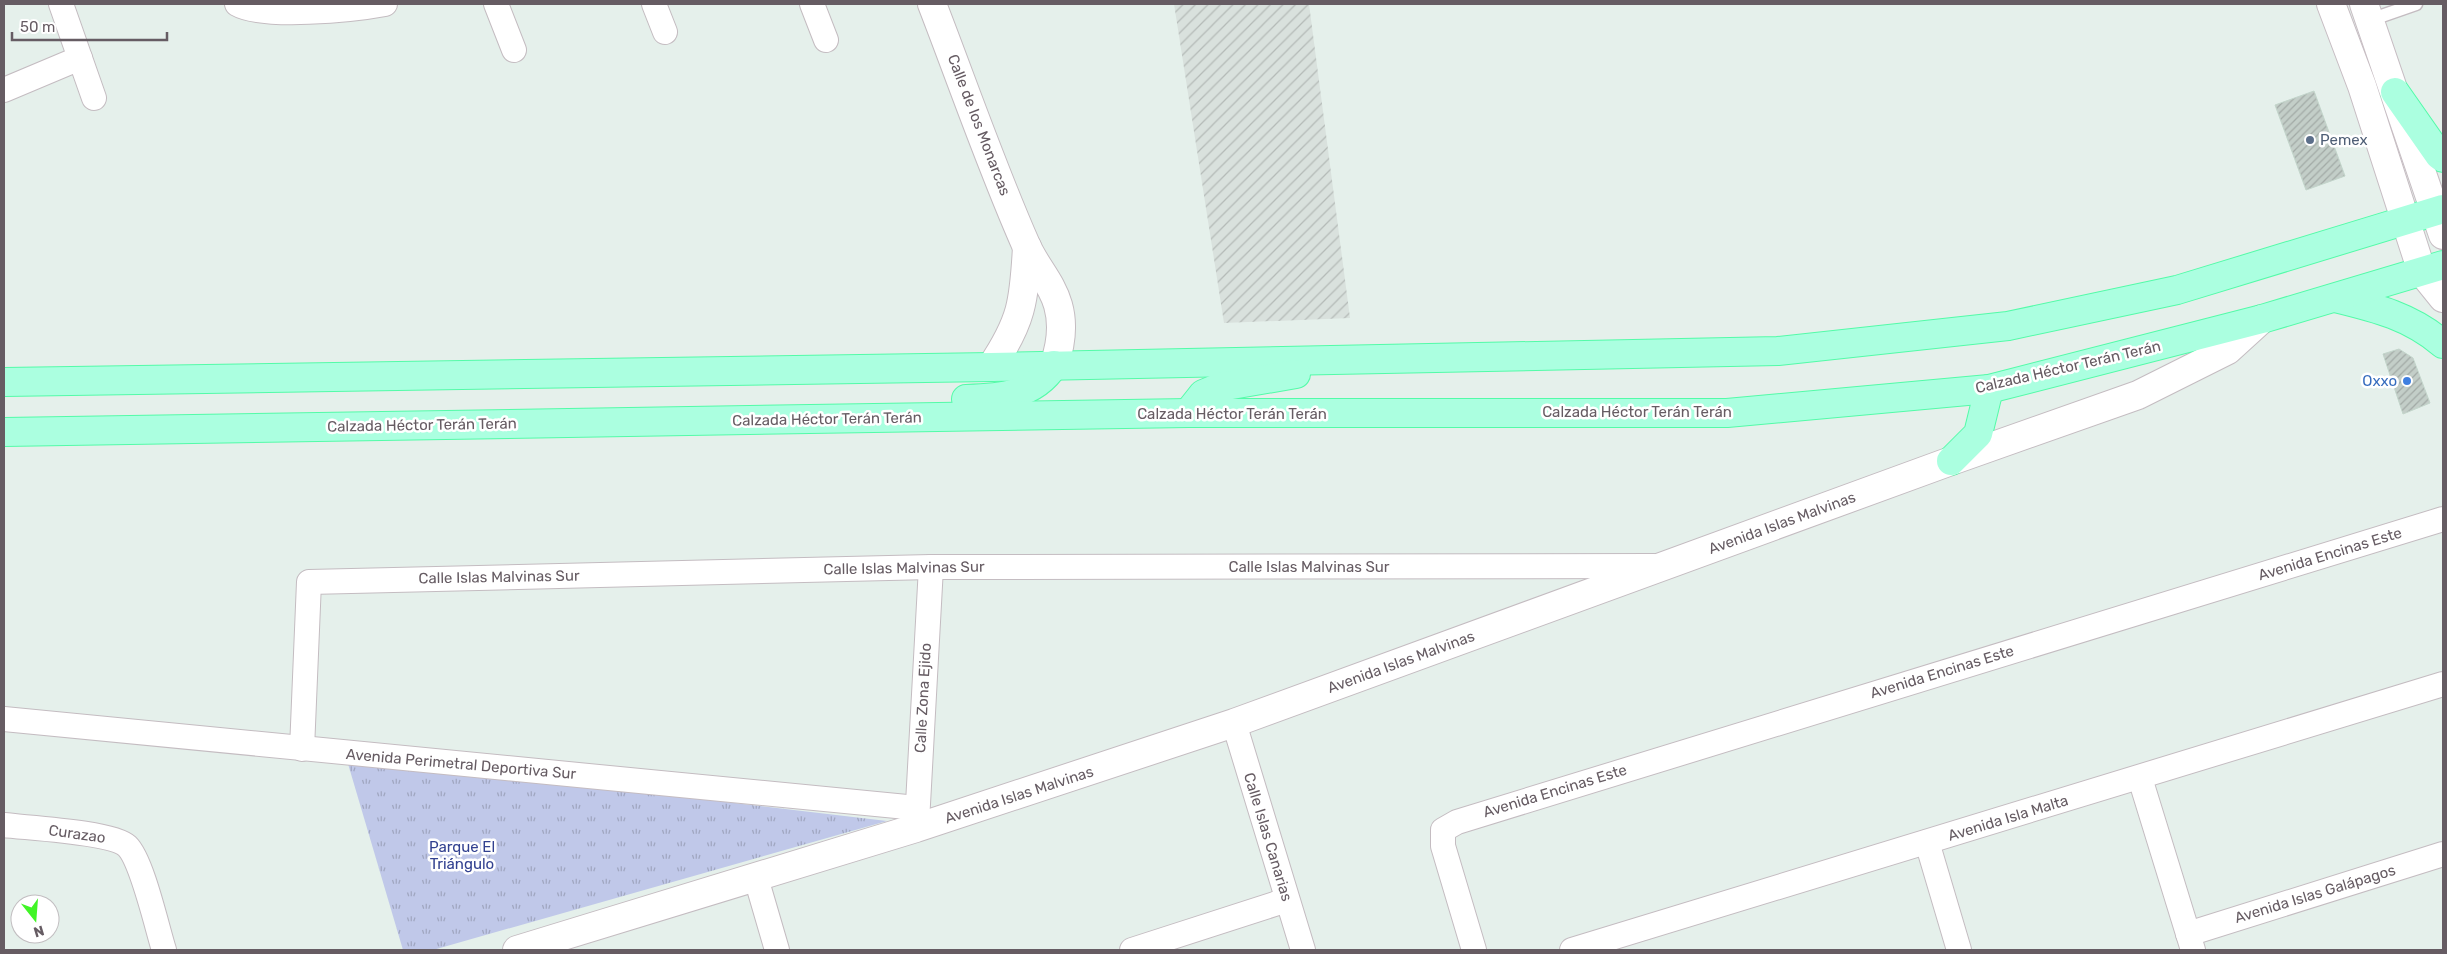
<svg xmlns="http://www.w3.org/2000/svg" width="2447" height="954" font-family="Rubik,sans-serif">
<defs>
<pattern id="industrial-furrows" width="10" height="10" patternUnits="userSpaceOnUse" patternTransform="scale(1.25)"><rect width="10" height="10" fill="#d9e1dd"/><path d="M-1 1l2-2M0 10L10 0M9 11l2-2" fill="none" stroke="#b4bab7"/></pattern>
<pattern id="park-tufts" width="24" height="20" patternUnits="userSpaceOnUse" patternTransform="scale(1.25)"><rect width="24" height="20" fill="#c0c8e9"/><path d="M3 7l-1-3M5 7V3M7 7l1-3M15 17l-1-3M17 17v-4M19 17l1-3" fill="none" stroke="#a0a6c0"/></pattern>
<pattern id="building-hatch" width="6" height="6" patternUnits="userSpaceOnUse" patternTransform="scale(1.25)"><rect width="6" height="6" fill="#c3cec8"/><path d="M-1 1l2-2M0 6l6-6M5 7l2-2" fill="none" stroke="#a2aaa6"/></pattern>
</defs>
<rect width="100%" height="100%" fill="#e5f0eb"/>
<polygon fill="url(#industrial-furrows)" points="1174,4 1309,4 1350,318 1224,323"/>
<polygon fill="url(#park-tufts)" points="346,757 887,821 433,950 403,950"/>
<g fill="url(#building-hatch)" stroke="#c3d5cb">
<polygon points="2314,91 2345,176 2306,190 2275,105"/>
<polygon points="2399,349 2413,358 2430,403 2403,414 2383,354"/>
</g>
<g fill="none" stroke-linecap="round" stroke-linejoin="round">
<g stroke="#c4bcc1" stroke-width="15">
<polyline id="service" points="2370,20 2416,4"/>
</g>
<g stroke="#c4bcc1" stroke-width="26">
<g id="minor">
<polyline points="61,4 94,98"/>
<path d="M237,4C263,19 353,10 385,4"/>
<polyline points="496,4 514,50"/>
<polyline points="654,4 665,32"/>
<polyline points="812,4 826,40"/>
<polyline points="4,90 80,58"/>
<polyline points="4,719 917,808"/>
<polyline points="1234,723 1303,950"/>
<polyline points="302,749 309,582 931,567 1654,566"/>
<polyline points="2140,778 2193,950"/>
<polyline points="917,822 931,567"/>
<path d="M4,825C28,828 112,832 127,846C142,860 157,928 164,950"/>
<polyline points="1927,842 1959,950"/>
<polyline points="756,878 777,950"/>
<polyline points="2188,934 2443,854"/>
<polyline points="1132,950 1287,900"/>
<polyline points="1474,950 1443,846 1443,830 1457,822 2443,519"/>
<polyline points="1572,950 2443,684"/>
</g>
</g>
<g stroke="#c4bcc1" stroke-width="30">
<g id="tertiary">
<path d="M932,4C963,84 991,166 1026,245C1035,266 1052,283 1058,305C1064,326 1061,345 1054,365"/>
<path d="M991,367C1022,321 1024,302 1027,247"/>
<polyline points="517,950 916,828 1234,723 1951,461 2138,395 2228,350 2262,319"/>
</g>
</g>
<g stroke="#c7bdc3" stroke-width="30">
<g id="secondary">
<polyline points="2331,4 2362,86 2422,272 2443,298"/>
<polyline points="2364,4 2443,235"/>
</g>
</g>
<g stroke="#53fba8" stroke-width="30">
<g id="primary">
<polyline points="2395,92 2439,155 2443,158"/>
<path d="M2335,298C2376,308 2410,316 2443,344"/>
<polyline points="4,382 991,367 1778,351 2008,326 2177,290 2443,209"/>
<path d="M966,399C1000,398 1034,396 1054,365"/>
<polyline points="1188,413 1203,394 1220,387 1296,374"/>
<polyline points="4,432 1188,413 1727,413 1989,389 2262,319 2443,265"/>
<polyline points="1951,461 1978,434 1989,389"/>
</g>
</g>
<use href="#service" stroke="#fff" stroke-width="12"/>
<use href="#minor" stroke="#fff" stroke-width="24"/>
<use href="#tertiary" stroke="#fff" stroke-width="28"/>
<use href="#secondary" stroke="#fff" stroke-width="28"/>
<use href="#primary" stroke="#abffe0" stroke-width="28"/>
</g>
<circle fill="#5c6f8a" stroke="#fff" stroke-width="2" cx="2310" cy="140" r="5"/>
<circle fill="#3f7fe0" stroke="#fff" stroke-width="2" cx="2407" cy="381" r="5"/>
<g text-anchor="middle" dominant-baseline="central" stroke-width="5" stroke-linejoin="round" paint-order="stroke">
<g font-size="15" fill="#665c63" stroke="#fff">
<text transform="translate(979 125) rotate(69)">Calle de los Monarcas</text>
<text transform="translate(2068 367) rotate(-13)">Calzada Héctor Terán Terán</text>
<text x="1637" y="412">Calzada Héctor Terán Terán</text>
<text x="1232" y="414">Calzada Héctor Terán Terán</text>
<text transform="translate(827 419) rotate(-1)">Calzada Héctor Terán Terán</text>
<text transform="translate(422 425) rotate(-1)">Calzada Héctor Terán Terán</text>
<text transform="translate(1782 523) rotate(-20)">Avenida Islas Malvinas</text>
<text transform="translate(2330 554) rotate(-17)">Avenida Encinas Este</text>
<text x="1309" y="567">Calle Islas Malvinas Sur</text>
<text transform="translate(904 568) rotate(-1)">Calle Islas Malvinas Sur</text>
<text transform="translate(499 577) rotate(-1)">Calle Islas Malvinas Sur</text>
<text transform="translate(1401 662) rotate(-20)">Avenida Islas Malvinas</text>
<text transform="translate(1942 672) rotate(-17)">Avenida Encinas Este</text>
<text transform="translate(923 698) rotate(-87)">Calle Zona Ejido</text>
<text transform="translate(461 764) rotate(5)">Avenida Perimetral Deportiva Sur</text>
<text transform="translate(1555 791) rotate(-17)">Avenida Encinas Este</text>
<text transform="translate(1019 795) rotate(-18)">Avenida Islas Malvinas</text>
<text transform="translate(2008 818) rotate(-17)">Avenida Isla Malta</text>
<text transform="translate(77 834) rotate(8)">Curazao</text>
<text transform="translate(1268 837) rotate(73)">Calle Islas Canarias</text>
<text transform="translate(2315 894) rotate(-17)">Avenida Islas Galápagos</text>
</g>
<g font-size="15" fill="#4e5e75" stroke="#fff" text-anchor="start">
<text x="2320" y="140">Pemex</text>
</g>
<g font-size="15" fill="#366cbe" stroke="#fff" text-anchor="end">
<text x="2397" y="381">Oxxo</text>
</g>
<g font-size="15" fill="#324190" stroke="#fff">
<text x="462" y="847">Parque El<tspan x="462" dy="17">Triángulo</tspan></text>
</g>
</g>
<rect width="2447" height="954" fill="none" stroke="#665c63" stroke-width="10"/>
<g transform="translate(35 919) rotate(163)"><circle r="24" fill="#ffffff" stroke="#c2bec1"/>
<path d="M0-4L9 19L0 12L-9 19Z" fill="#41f526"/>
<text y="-8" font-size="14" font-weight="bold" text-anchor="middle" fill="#665c63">N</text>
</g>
<path d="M12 32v8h155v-8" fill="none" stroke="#665c63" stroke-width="2.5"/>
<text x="20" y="32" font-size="15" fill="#665c63" stroke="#ffffff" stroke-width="4" paint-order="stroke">50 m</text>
</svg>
